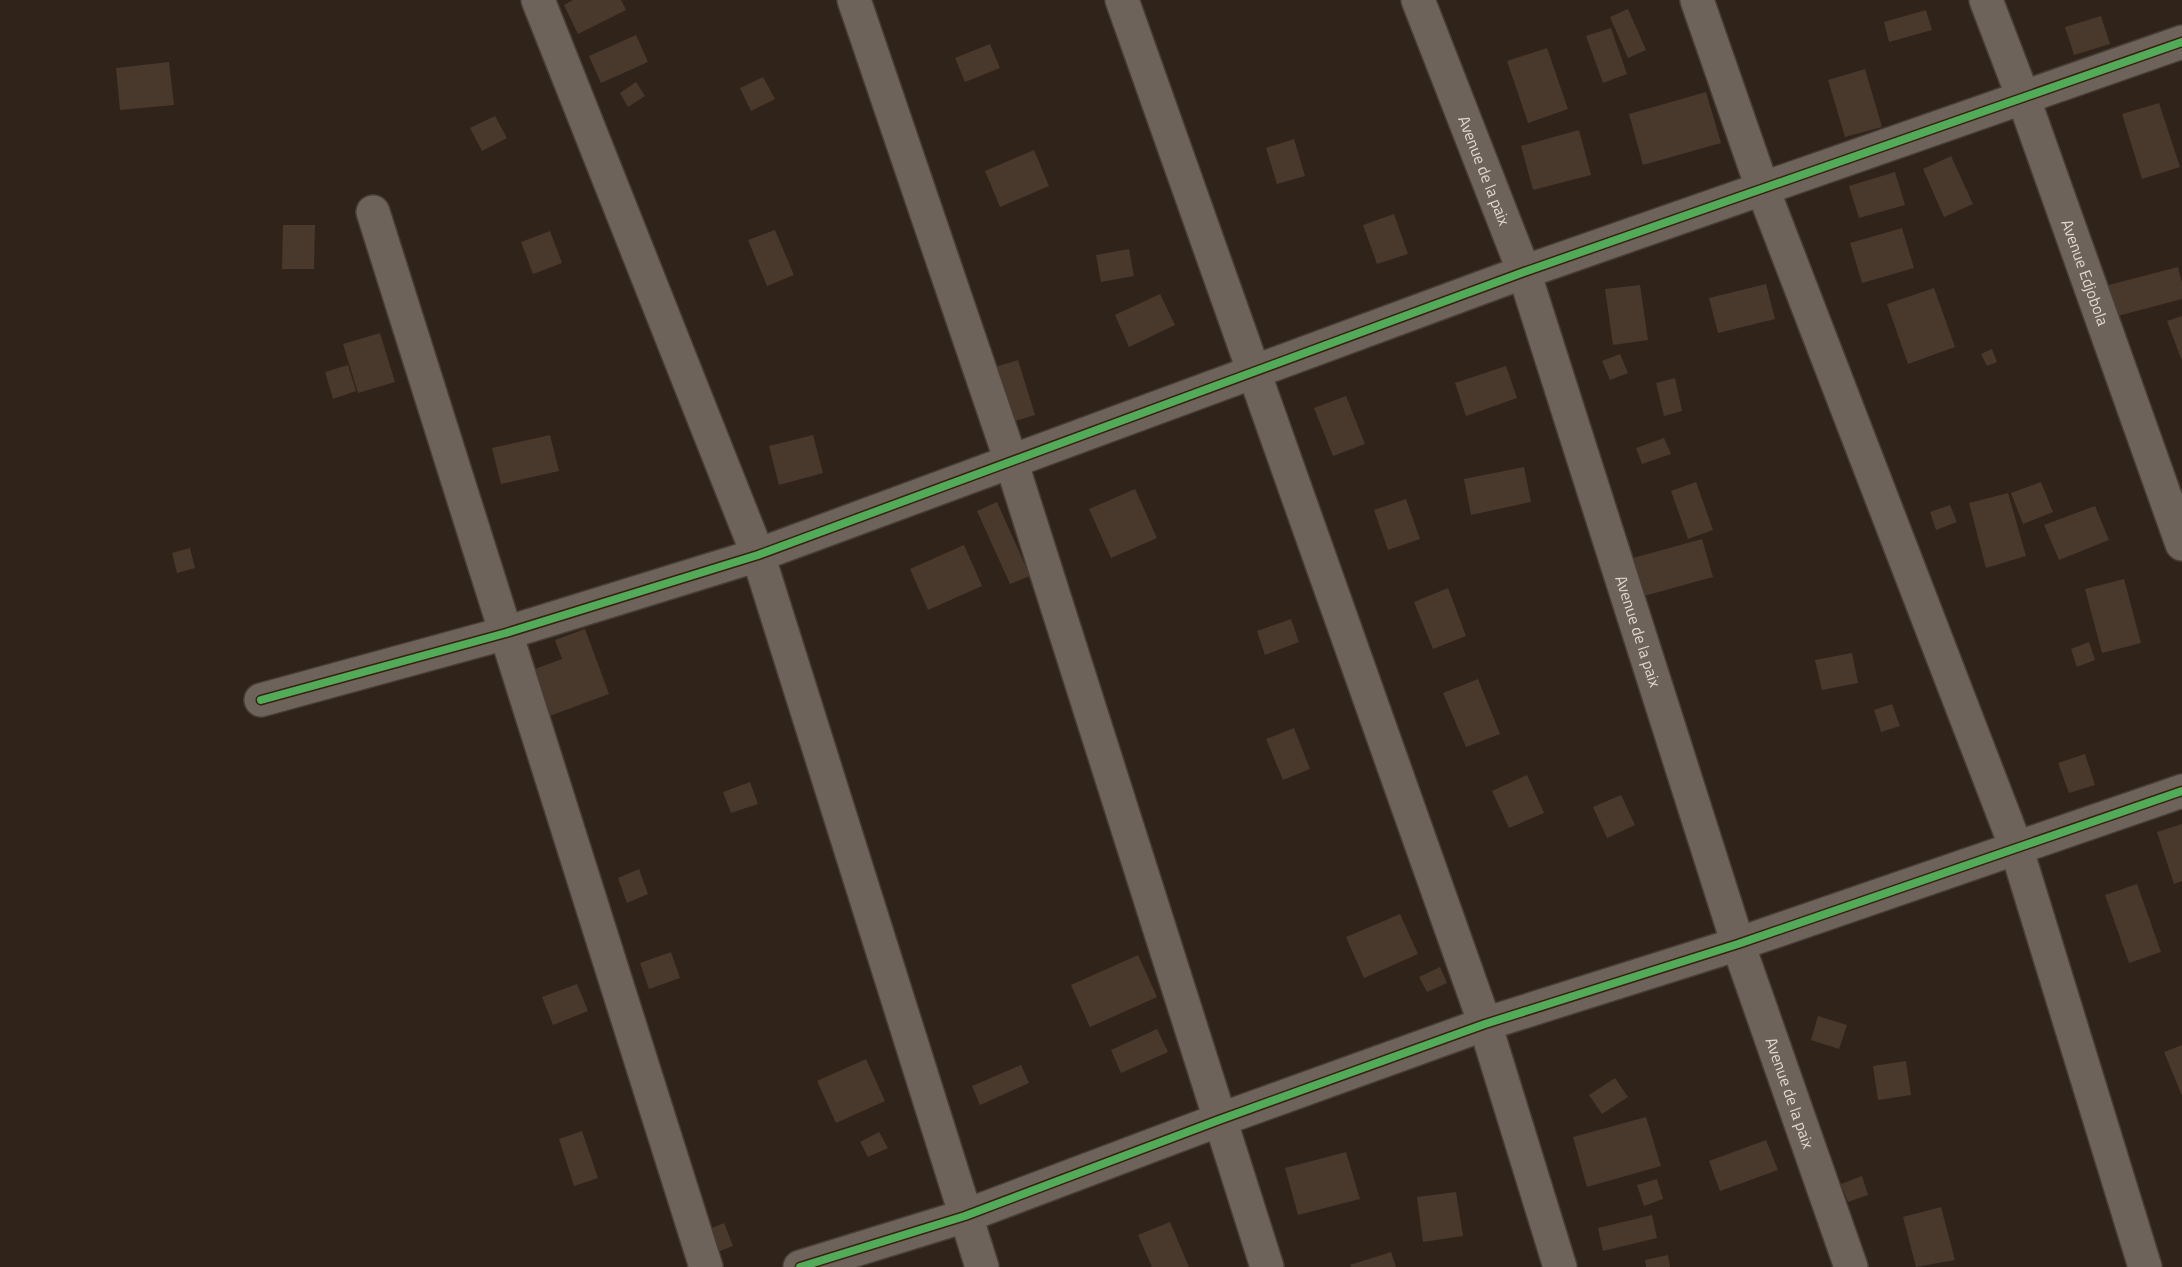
<svg xmlns="http://www.w3.org/2000/svg" width="2182" height="1267" font-family="'Titillium Web',sans-serif">
<rect width="100%" height="100%" fill="#302319"/>
<g fill="#49392c">
<polygon points="573,0 621,0 626,10 578,34 564,5"/>
<polygon points="1628,9 1646,50 1628,58 1610,17"/>
<polygon points="1926,10 1932,30 1889,42 1884,22"/>
<polygon points="2101,16 2110,44 2074,55 2065,27"/>
<polygon points="1611,28 1627,74 1603,83 1586,36"/>
<polygon points="636,35 648,62 601,83 589,56"/>
<polygon points="990,44 1000,68 965,82 955,58"/>
<polygon points="1547,48 1568,109 1528,123 1507,61"/>
<polygon points="169,62 174,105 120,110 116,68"/>
<polygon points="1865,69 1882,127 1845,137 1828,80"/>
<polygon points="763,77 775,99 751,111 740,88"/>
<polygon points="636,82 645,96 628,107 620,93"/>
<polygon points="1706,92 1721,143 1643,165 1629,114"/>
<polygon points="2159,103 2180,167 2142,179 2122,114"/>
<polygon points="495,116 507,138 482,151 470,128"/>
<polygon points="1579,130 1591,175 1533,190 1521,146"/>
<polygon points="1294,139 1305,176 1277,184 1266,148"/>
<polygon points="1034,150 1049,186 1000,207 985,171"/>
<polygon points="1951,156 1973,204 1944,217 1923,169"/>
<polygon points="1895,172 1905,205 1859,218 1849,186"/>
<polygon points="1394,214 1408,254 1377,264 1363,225"/>
<polygon points="283,225 315,225 314,269 282,269"/>
<polygon points="1902,228 1914,268 1862,283 1850,243"/>
<polygon points="775,230 794,275 767,286 748,240"/>
<polygon points="550,231 562,263 533,274 521,242"/>
<polygon points="1129,249 1134,276 1101,282 1096,255"/>
<polygon points="2178,267 2182,283 2182,299 2110,318 2101,287"/>
<polygon points="1766,284 1775,319 1718,333 1709,298"/>
<polygon points="1640,285 1648,340 1613,345 1605,289"/>
<polygon points="1934,288 1955,347 1908,364 1887,304"/>
<polygon points="1160,294 1175,325 1129,347 1115,315"/>
<polygon points="2182,316 2182,361 2167,321"/>
<polygon points="380,333 395,382 358,393 343,344"/>
<polygon points="1992,349 1997,362 1987,366 1981,354"/>
<polygon points="1620,354 1628,373 1610,380 1602,361"/>
<polygon points="1018,360 1035,415 1009,423 992,368"/>
<polygon points="348,365 356,391 333,399 325,372"/>
<polygon points="1506,366 1517,398 1466,416 1455,383"/>
<polygon points="1675,378 1682,411 1664,416 1656,383"/>
<polygon points="1346,396 1365,444 1333,456 1314,408"/>
<polygon points="550,435 559,471 501,484 492,448"/>
<polygon points="813,435 823,473 779,485 769,446"/>
<polygon points="1664,438 1671,454 1642,464 1636,448"/>
<polygon points="1524,467 1531,502 1471,515 1464,479"/>
<polygon points="1696,482 1713,530 1688,539 1671,491"/>
<polygon points="2041,482 2053,512 2023,524 2011,493"/>
<polygon points="1135,489 1157,538 1111,558 1089,509"/>
<polygon points="2008,493 2026,556 1986,568 1969,503"/>
<polygon points="1406,499 1420,539 1388,550 1374,510"/>
<polygon points="997,502 1030,576 1010,584 977,511"/>
<polygon points="1950,505 1957,522 1936,530 1930,512"/>
<polygon points="2095,506 2109,540 2059,560 2044,525"/>
<polygon points="1702,539 1713,577 1644,596 1633,558"/>
<polygon points="964,545 982,586 928,610 910,569"/>
<polygon points="190,548 195,568 177,573 172,553"/>
<polygon points="2124,579 2141,643 2102,653 2085,589"/>
<polygon points="1448,588 1466,636 1433,649 1414,602"/>
<polygon points="1291,619 1299,642 1265,655 1257,631"/>
<polygon points="585,629 609,694 544,718 527,672 562,659 555,640"/>
<polygon points="2089,642 2095,660 2077,667 2071,649"/>
<polygon points="1852,653 1858,683 1822,690 1815,660"/>
<polygon points="1478,679 1500,734 1466,747 1443,693"/>
<polygon points="1892,704 1900,726 1881,732 1874,710"/>
<polygon points="1294,728 1310,769 1283,780 1266,739"/>
<polygon points="2085,754 2095,785 2069,793 2058,763"/>
<polygon points="1527,775 1544,813 1509,828 1492,791"/>
<polygon points="750,782 758,804 731,813 723,792"/>
<polygon points="1621,795 1635,825 1607,838 1593,807"/>
<polygon points="2182,824 2182,881 2174,884 2157,832"/>
<polygon points="639,869 648,894 627,903 618,878"/>
<polygon points="2137,884 2161,952 2129,963 2105,895"/>
<polygon points="1400,914 1418,954 1364,978 1346,937"/>
<polygon points="671,952 680,978 649,989 640,963"/>
<polygon points="1138,955 1157,997 1090,1027 1071,985"/>
<polygon points="1440,967 1447,983 1427,992 1419,977"/>
<polygon points="577,984 588,1011 553,1025 542,997"/>
<polygon points="1818,1016 1847,1025 1839,1049 1811,1040"/>
<polygon points="1157,1029 1168,1052 1121,1073 1111,1050"/>
<polygon points="2182,1045 2182,1096 2164,1052"/>
<polygon points="866,1059 885,1101 836,1123 817,1081"/>
<polygon points="1906,1061 1911,1095 1878,1100 1873,1066"/>
<polygon points="1021,1065 1029,1083 980,1105 972,1086"/>
<polygon points="1615,1078 1628,1097 1602,1114 1589,1095"/>
<polygon points="1646,1117 1661,1166 1587,1187 1573,1137"/>
<polygon points="582,1131 598,1178 574,1186 559,1139"/>
<polygon points="879,1132 888,1148 868,1157 860,1142"/>
<polygon points="1766,1140 1778,1170 1720,1191 1709,1161"/>
<polygon points="1346,1152 1360,1199 1298,1215 1285,1168"/>
<polygon points="1862,1176 1868,1195 1848,1202 1841,1184"/>
<polygon points="1657,1179 1663,1199 1644,1206 1637,1185"/>
<polygon points="1456,1192 1463,1236 1423,1242 1417,1197"/>
<polygon points="1941,1207 1955,1260 1916,1267 1903,1217"/>
<polygon points="1652,1215 1657,1238 1603,1251 1598,1228"/>
<polygon points="1170,1222 1189,1267 1152,1267 1138,1235"/>
<polygon points="724,1223 733,1246 710,1255 700,1233"/>
<polygon points="1391,1252 1396,1267 1351,1267 1350,1265"/>
<polygon points="1668,1255 1670,1267 1646,1267 1645,1260"/>
</g>
<g fill="none" stroke-linecap="round" stroke-linejoin="round">
<g stroke="#483d36" stroke-width="36">
<g id="minor">
<polyline points="538,0 758,555 982,1267"/>
<polyline points="854,0 1011,461 1267,1267"/>
<polyline points="1122,0 1485,1024 1560,1267"/>
<path id="s1" d="M1418,0L1524,272L1738,944L1851,1267"/>
<polyline points="1697,0 1762,187 2016,847 2145,1267"/>
<path id="s2" d="M1986,0L2023,97L2182,544"/>
<polyline points="373,212 706,1267"/>
<polyline points="261,700 506,633 758,555 1524,272 2182,42"/>
<polyline points="800,1267 965,1216 1219,1120 1485,1024 1738,944 2182,791"/>
</g>
</g>
<use href="#minor" stroke="#6d635b" stroke-width="33"/>
<g stroke="#392210" stroke-width="11">
<g id="cycleway">
<polyline points="261,700 506,633 758,555 1524,272 2182,42"/>
<polyline points="800,1267 965,1216 1219,1120 1485,1024 1738,944 2182,791"/>
</g>
</g>
<use href="#cycleway" stroke="#51ab58" stroke-width="8"/>
</g>
<g text-anchor="middle" dominant-baseline="central" stroke-width="5" stroke-linejoin="round" paint-order="stroke">
<g font-size="16" fill="#e5d6cb" stroke="#392210">
<text stroke="none"><textPath href="#s1" startOffset="183">Avenue de la paix</textPath></text>
<text stroke="none"><textPath href="#s2" startOffset="290">Avenue Edjobola</textPath></text>
<text stroke="none"><textPath href="#s1" startOffset="669">Avenue de la paix</textPath></text>
<text stroke="none"><textPath href="#s1" startOffset="1155">Avenue de la paix</textPath></text>
</g>
</g>
</svg>
